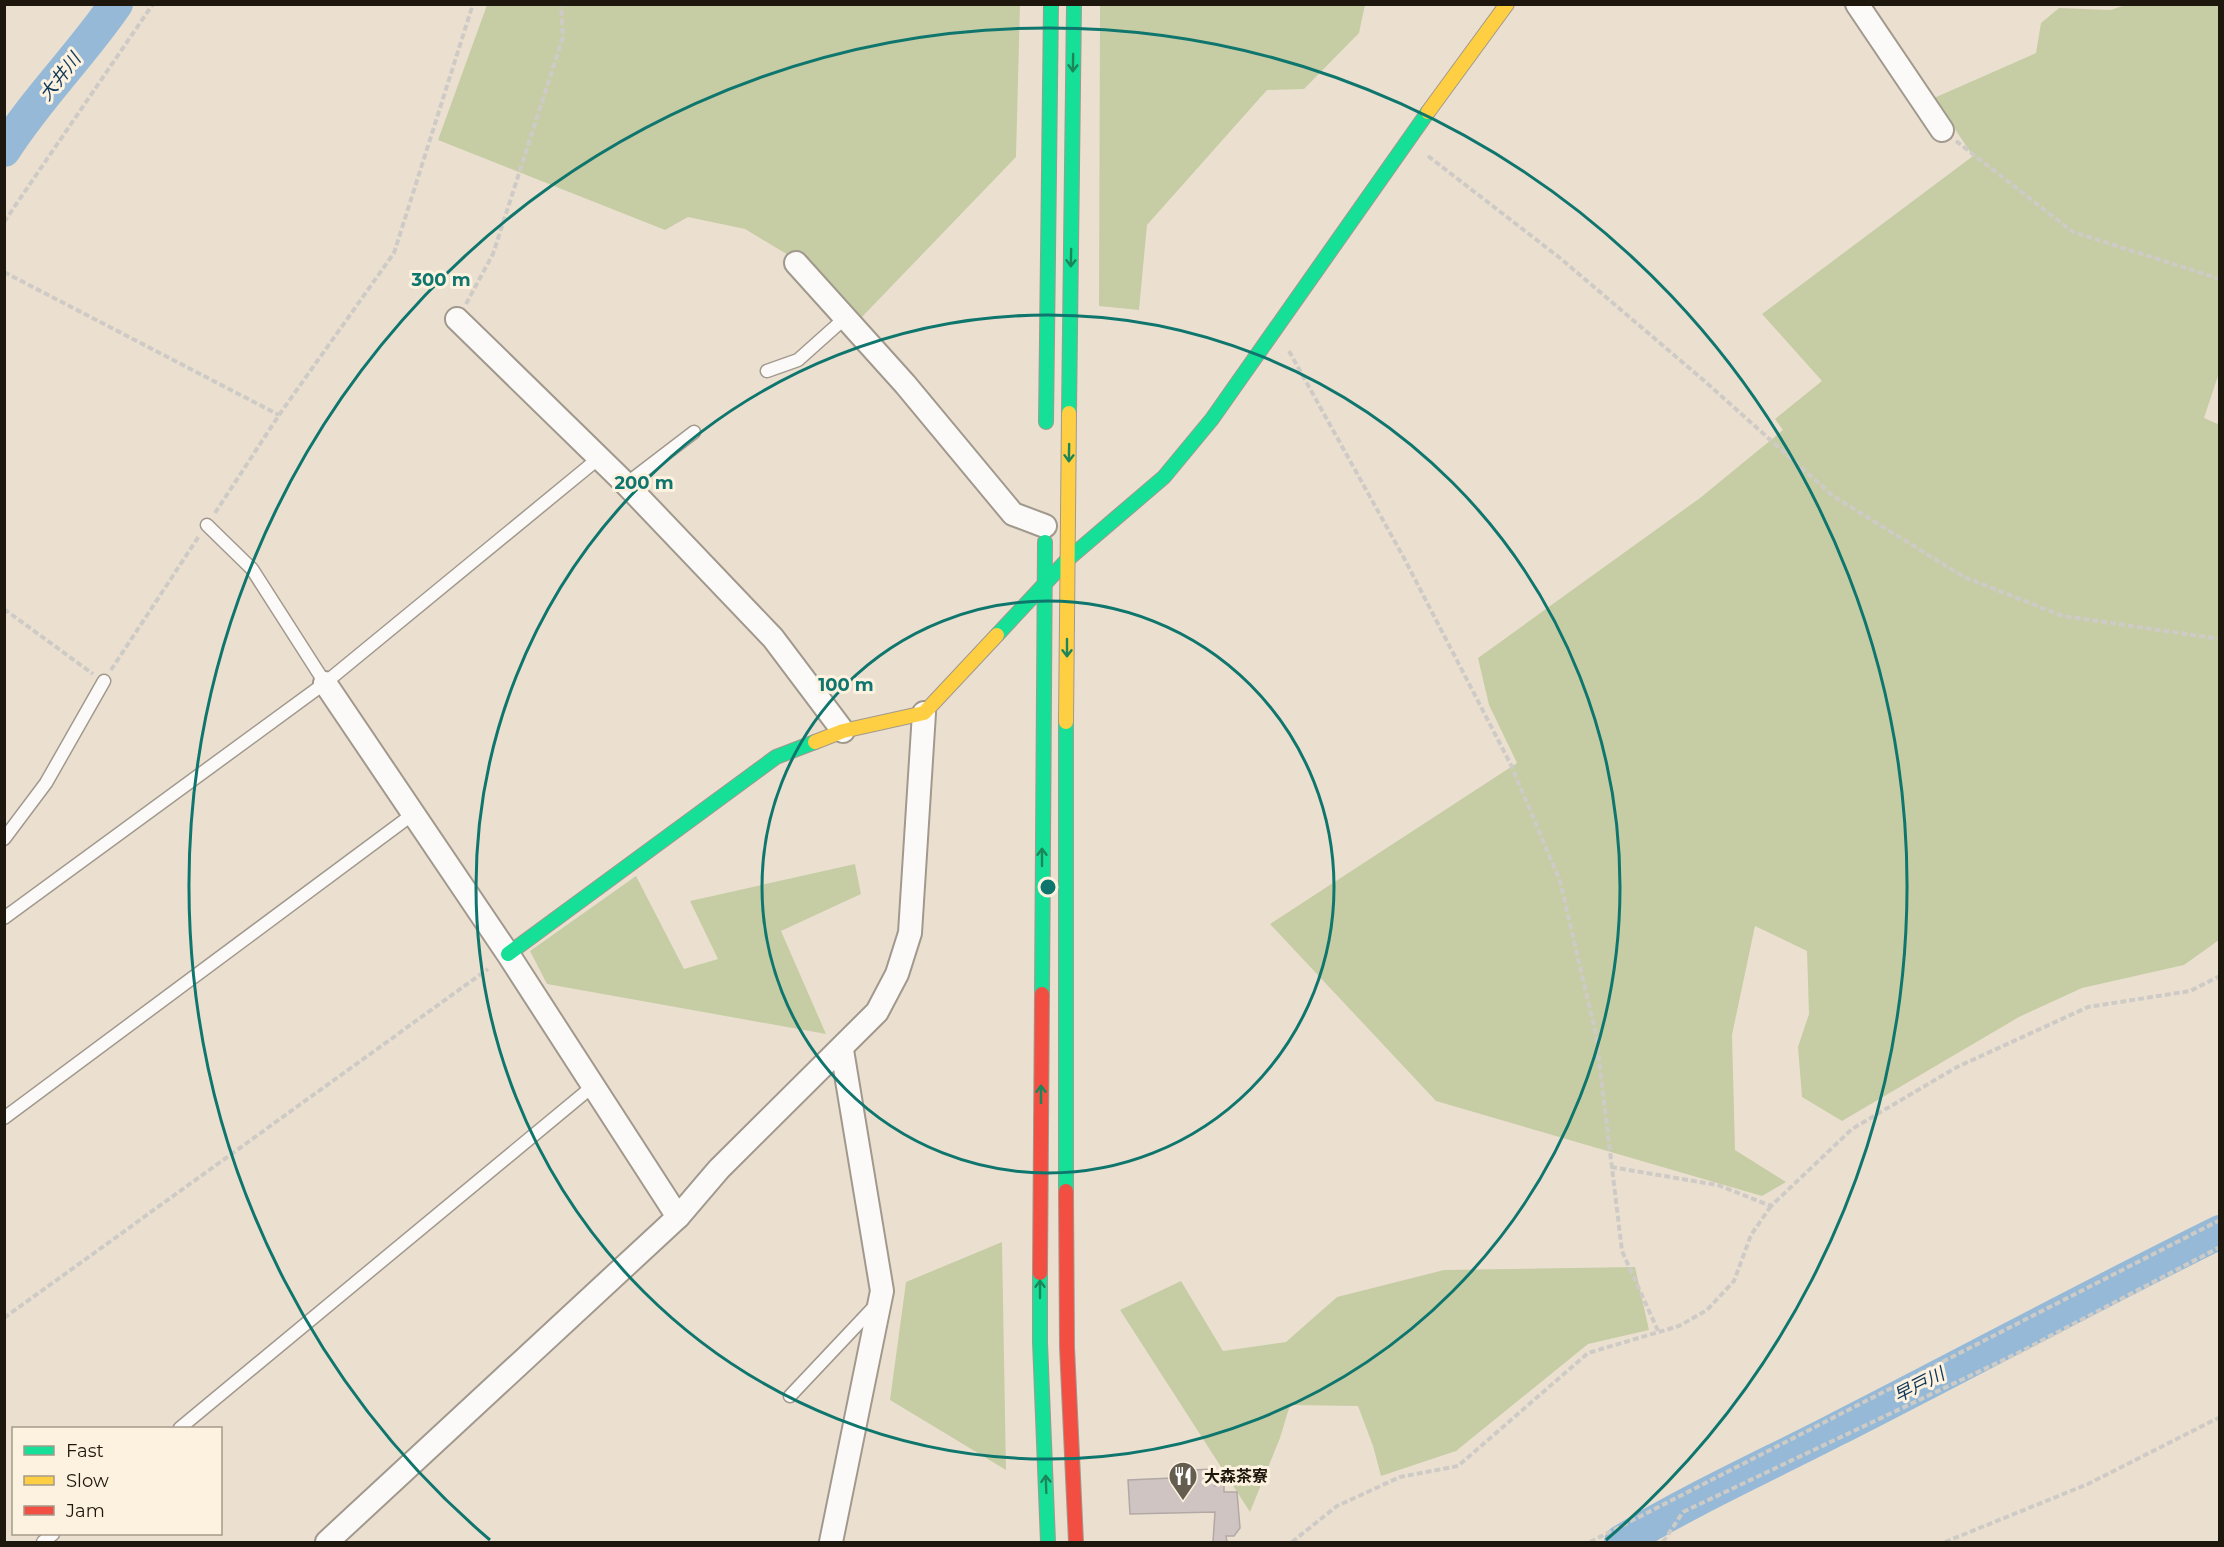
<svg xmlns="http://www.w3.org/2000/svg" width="2224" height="1547" font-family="Montserrat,'Noto Sans JP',sans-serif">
<rect width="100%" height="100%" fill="#ebe0d0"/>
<g fill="#c6cda5">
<polygon points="487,5 1020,5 1016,157 861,318 795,259 745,229 688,217 665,230 438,140"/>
<polygon points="1100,5 1365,5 1359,33 1304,89 1267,90 1147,225 1139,310 1099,306"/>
<polygon points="2125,5 2219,5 2220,370 2204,418 2220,425 2219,940 2184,965 2082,988 2019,1017 1842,1121 1802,1097 1798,1047 1809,1014 1807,951 1755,926 1732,1035 1735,1150 1786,1182 1762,1196 1436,1101 1270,924 1517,763 1489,705 1478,658 1700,498 1783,430 1775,419 1822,381 1762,314 1973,156 1934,98 2036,53 2041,23 2059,8 2111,10"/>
<polygon points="855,864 861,894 781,931 826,1034 547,984 530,951 636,876 684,969 718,959 690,901"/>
<polygon points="1002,1242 1006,1470 890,1400 906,1282"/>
<polygon points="1635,1267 1649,1330 1588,1344 1456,1451 1381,1476 1373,1446 1358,1406 1290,1405 1280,1438 1250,1512 1120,1310 1181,1281 1223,1351 1286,1342 1337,1297 1444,1270"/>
</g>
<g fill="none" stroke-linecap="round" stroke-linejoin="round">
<g stroke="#95b9d6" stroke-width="34">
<path d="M4,150C37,98 81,55 116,4"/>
<path d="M1621,1542C1690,1500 1763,1467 1835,1430C1963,1365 2090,1296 2220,1232"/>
</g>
</g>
<polygon fill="#d0c4c2" stroke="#b2a8a5" stroke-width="1.5" points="1213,1469 1215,1486 1224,1485 1224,1492 1237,1492 1240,1528 1234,1536 1226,1536 1227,1542 1213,1542 1215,1512 1130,1514 1128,1480 1172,1478 1172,1471"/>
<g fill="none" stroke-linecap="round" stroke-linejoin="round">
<g stroke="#a1998d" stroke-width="15">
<g id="lane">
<polyline points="767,371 798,360 845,318"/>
<polyline points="626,484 694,432"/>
<polyline points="207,525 252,569 325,683"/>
<polyline points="4,839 46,783 104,681"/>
<polyline points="4,918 325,683 599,458"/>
<polyline points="4,1118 413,814"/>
<polyline points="790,1396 873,1308 877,1308"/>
<polyline points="180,1428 593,1086"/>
<polyline points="43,1542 53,1534"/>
</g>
</g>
<g stroke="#a1998d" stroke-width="26">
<g id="street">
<polyline points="1857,4 1942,130"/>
<polyline points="796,263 905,384 1013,514 1045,526"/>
<polyline points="457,319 626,484 773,638 843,731"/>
<polyline points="325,683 508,954 678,1217"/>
<polyline points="327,1542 678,1217 719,1169 877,1012 897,974 910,933 924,713"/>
<polyline points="831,1542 882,1291 842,1050"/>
</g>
</g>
<g stroke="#a1998d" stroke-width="16">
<g id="fast">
<polyline points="1069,413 1074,4"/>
<polyline points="1046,422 1051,4"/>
<polyline points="997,635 1067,560 1164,477 1212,419 1428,112"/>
<polyline points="508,954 776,757 815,742"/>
<polyline points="1042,994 1045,542"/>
<polyline points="1066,1191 1066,722"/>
<polyline points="1040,1273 1040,1342 1048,1542"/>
</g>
</g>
<g stroke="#a1998d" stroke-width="16">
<g id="slow">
<polyline points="1428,112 1507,4"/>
<polyline points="1066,722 1069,413"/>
<polyline points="815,742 843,731 924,713 997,635"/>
</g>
</g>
<g stroke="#a1998d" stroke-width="16">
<g id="jam">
<polyline points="1066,1191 1067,1347 1076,1542"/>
<polyline points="1040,1273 1042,994"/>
</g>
</g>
<g stroke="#cecbc6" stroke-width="4" stroke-dasharray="6 3" stroke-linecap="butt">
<polyline points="1956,141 2073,232 2220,279"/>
<polyline points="1428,156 1560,258 1701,378 1833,496 1964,577 2063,616 2220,639"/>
<polyline points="4,222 153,4"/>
<polyline points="4,272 279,415"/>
<polyline points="466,304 493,254 563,37 561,4"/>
<polyline points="1289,351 1404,558 1511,765 1560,881 1596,1035 1622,1251 1659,1333"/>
<polyline points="215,513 279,415 394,253 473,4"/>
<polyline points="4,609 93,674"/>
<polyline points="111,670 199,536"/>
<polyline points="1611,1167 1718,1185 1771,1206 1852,1129 1957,1067 2088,1007 2190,991 2220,976"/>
<polyline points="4,1318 488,969"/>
<polyline points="1292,1542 1337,1506 1400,1477 1458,1466 1588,1353 1679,1326 1707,1310 1734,1281 1751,1235 1771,1206"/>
<polyline points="1590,1542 2220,1220"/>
<polyline points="1663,1542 1683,1512 2018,1353 2220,1247"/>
<polyline points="1945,1542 2088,1484 2220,1417"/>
</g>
<use href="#lane" stroke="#fcfaf8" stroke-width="12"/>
<use href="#street" stroke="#fcfaf8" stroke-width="22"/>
<use href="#fast" stroke="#16e098" stroke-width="14"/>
<use href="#slow" stroke="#ffcf43" stroke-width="14"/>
<use href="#jam" stroke="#f24e42" stroke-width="14"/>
</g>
<defs><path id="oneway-shaft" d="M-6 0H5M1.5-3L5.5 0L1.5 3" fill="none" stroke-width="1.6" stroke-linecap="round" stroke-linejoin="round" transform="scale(1.5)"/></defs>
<g stroke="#1a8659">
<use href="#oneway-shaft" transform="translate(1073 63) rotate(91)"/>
<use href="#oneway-shaft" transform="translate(1071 258) rotate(91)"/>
<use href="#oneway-shaft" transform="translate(1069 453) rotate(91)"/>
<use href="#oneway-shaft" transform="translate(1067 648) rotate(90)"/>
<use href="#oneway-shaft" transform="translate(1042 857) rotate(-90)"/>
<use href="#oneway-shaft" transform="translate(1041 1094) rotate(-90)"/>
<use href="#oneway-shaft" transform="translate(1040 1289) rotate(-90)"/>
<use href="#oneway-shaft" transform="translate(1046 1484) rotate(-92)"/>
</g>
<g fill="none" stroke="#0f766e" stroke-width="3">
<circle cx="1048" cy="887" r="286"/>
<circle cx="1048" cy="887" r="572"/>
<path d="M490 1540A859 859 0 1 1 1606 1540"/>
</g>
<defs>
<g id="restaurant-pin" transform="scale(1.5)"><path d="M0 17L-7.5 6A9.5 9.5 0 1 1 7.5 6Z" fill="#665d51" stroke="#fdf1df"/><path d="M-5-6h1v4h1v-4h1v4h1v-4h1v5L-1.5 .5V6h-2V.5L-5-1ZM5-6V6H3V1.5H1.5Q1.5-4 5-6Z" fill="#fff"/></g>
</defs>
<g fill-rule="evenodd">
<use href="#restaurant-pin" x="1183" y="1476"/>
</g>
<g text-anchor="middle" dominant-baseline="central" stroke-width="6" stroke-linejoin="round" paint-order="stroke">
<g font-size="16" font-weight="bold" fill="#1e170d" stroke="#fdf1df" text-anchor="start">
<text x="1204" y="1476">大森茶寮</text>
</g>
<g font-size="18" font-style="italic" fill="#0d3859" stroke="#fdf1df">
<text transform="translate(60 77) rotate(-52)">大井川</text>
<text transform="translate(1919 1385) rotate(-27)">早戸川</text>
</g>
</g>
<circle cx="1048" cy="887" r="9" fill="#0f766e" stroke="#fdf1df" stroke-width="3"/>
<g font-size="18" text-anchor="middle" font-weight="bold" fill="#0f766e" stroke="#fdf1df" stroke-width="6" stroke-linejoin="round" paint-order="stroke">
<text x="441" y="286">300 m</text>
<text x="644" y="489">200 m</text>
<text x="846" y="691">100 m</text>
</g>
<rect width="2224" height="1547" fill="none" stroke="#1e170d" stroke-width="12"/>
<rect x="12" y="1427" width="210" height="108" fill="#fdf1df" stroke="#a49a8b" stroke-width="1.5"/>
<rect x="24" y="1446" width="30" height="9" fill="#16e098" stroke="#a49a8b" stroke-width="1.5"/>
<text x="66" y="1457" font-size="18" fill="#1e170d">Fast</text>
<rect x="24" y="1476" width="30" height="9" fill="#ffcf43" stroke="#a49a8b" stroke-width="1.5"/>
<text x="66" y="1487" font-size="18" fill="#1e170d">Slow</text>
<rect x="24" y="1506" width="30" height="9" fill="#f24e42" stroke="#a49a8b" stroke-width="1.5"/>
<text x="66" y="1517" font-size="18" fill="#1e170d">Jam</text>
</svg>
